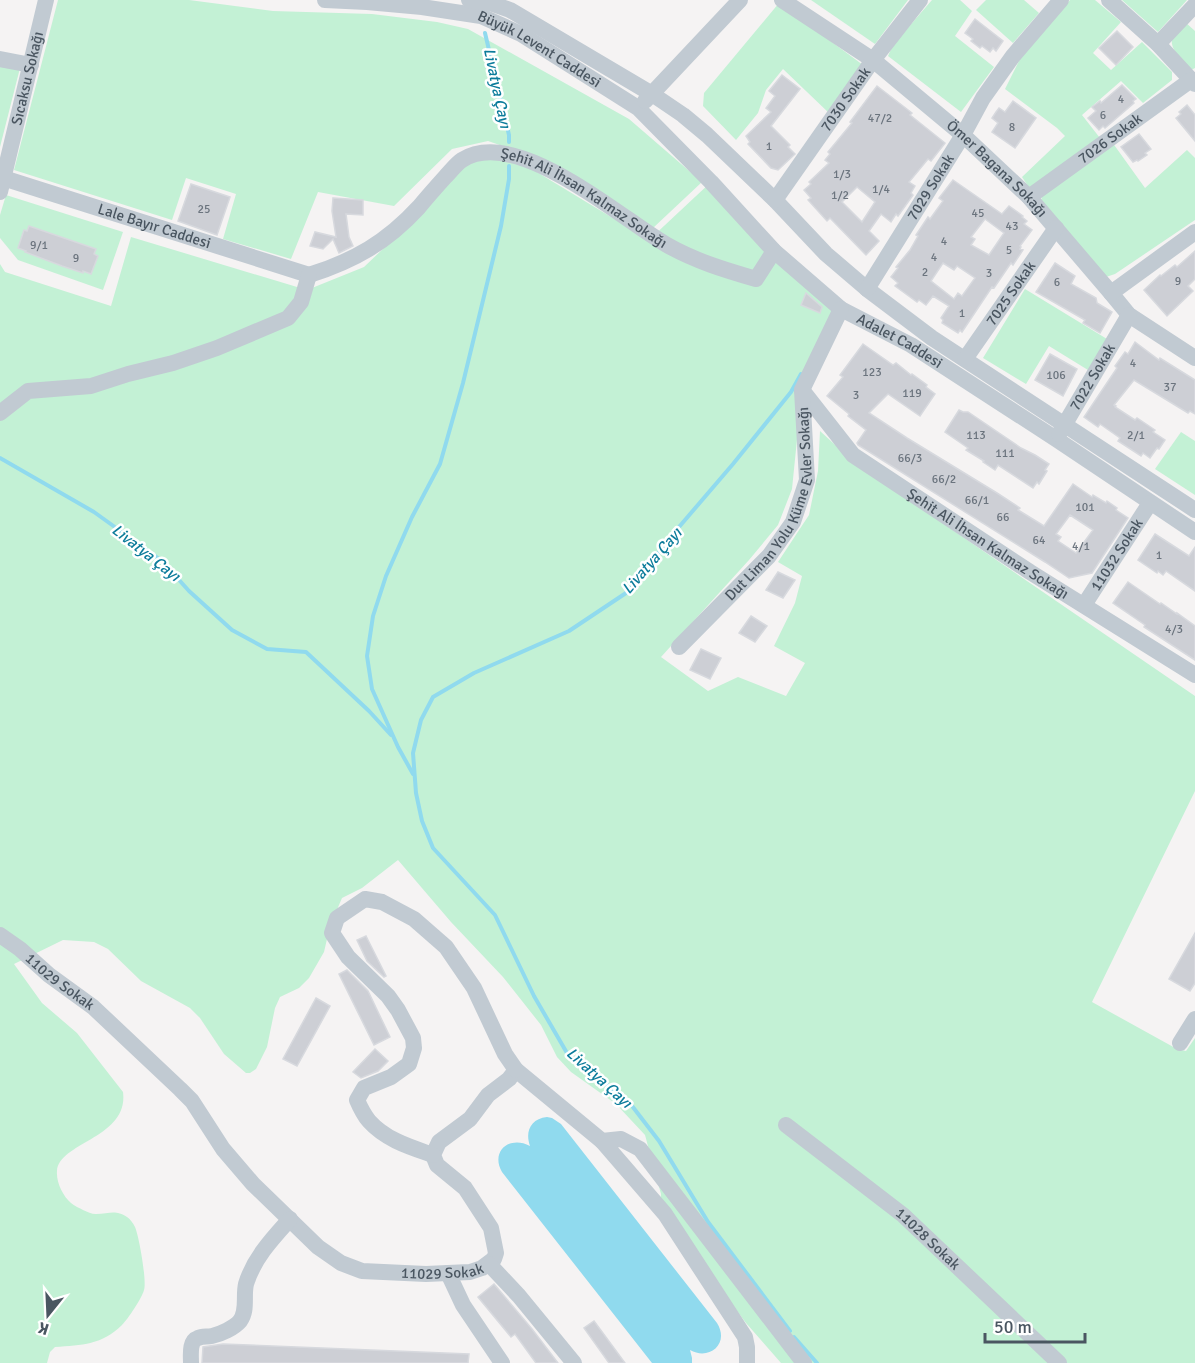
<svg xmlns="http://www.w3.org/2000/svg" width="1195" height="1363" font-family="Signika,sans-serif">
<rect width="100%" height="100%" fill="#f5f3f3"/>
<g fill="#c3f1d5">
<polygon points="58,0 189,0 273,11 372,14 437,22 468,29 629,119 702,182 653,228 543,160 488,141 452,149 394,206 318,192 291,259 223,239 236,194 186,178 172,220 14,170"/>
<polygon points="811,0 908,0 875,44"/>
<polygon points="932,0 960,0 972,11 955,36 994,67 961,112 888,56 893,45"/>
<polygon points="986,0 1024,0 1039,13 1013,43 976,10"/>
<polygon points="1070,0 1095,0 1121,22 1093,53 1111,70 1142,42 1172,72 1172,80 1143,103 1121,81 1082,115 1100,138 1030,189 1022,177 1065,136 1057,128 1005,89 1020,59"/>
<polygon points="1122,0 1187,0 1158,32"/>
<polygon points="779,3 863,65 830,114 783,69 766,90 758,113 736,140 703,106 704,93"/>
<path d="M1185,22L1195,31V68L1191,70C1185,62 1167,48 1173,37C1175,32 1181,26 1185,22Z"/>
<polygon points="0,65 20,68 0,147"/>
<polygon points="1112,142 1145,188 1187,150 1195,158 1195,220 1115,274 1106,277 1041,202 1042,196"/>
<path d="M482,157L517,160L649,240L711,182L841,309L802,390L792,489L778,525L749,560L661,657L708,691L738,677L786,696L805,663L774,646L795,603L802,576L778,562L809,515L818,471L820,431L856,464L1195,696V791L1092,1002L1177,1049L1186,1051L1195,1038V1363H781L746,1323L660,1208L661,1194L645,1135L616,1104L571,1072L557,1057L541,1025L503,977L451,922L398,860L362,888L342,898L330,926L324,952L309,978L299,988L280,997L275,1008L267,1047L256,1069L250,1073H246L224,1054L200,1018L190,1008L141,981L108,949L94,942L63,940L14,964L42,1003L77,1033L123,1092C129,1138 59,1142 57,1171C56,1182 63,1196 71,1203C74,1206 80,1208 83,1210C88,1212 91,1214 96,1214C109,1214 115,1209 127,1217C130,1219 133,1223 135,1227C139,1236 147,1281 144,1290C142,1298 128,1319 122,1325C102,1345 82,1345 55,1347L50,1352L47,1363H0V264L5,272L111,306L131,237L307,290L364,267L407,226L463,164Z"/>
<polygon points="6,195 123,232 103,290 18,260 0,238 0,215"/>
<polygon points="1025,289 1107,339 1088,370 1049,346 1026,384 983,358"/>
<polygon points="1181,432 1195,441 1195,495 1155,469"/>
</g>
<path fill="#90daee" d="M547,1117L552,1118L561,1124L717,1323C730,1344 709,1361 690,1350L692,1358V1363H652L502,1172C490,1151 510,1135 530,1146C525,1132 530,1119 547,1117Z"/>
<g fill="none" stroke-linecap="round" stroke-linejoin="round">
<g stroke="#90daee" stroke-width="4">
<polyline points="485,33 509,135 509,142"/>
<polyline points="0,458 94,512 162,561 189,591 232,630 267,649 306,652 369,711 391,735"/>
<polyline points="413,774 398,747 372,689 367,656 373,616 386,576 412,517 440,464 463,383 501,226 509,179 509,166"/>
<polyline points="790,1331 708,1222 659,1141 629,1102 567,1053 534,996 495,915 433,848 422,821 416,793 413,753 421,720 433,697 474,673 569,631 629,591 673,534 733,464 791,392 801,374"/>
<polyline points="794,1337 817,1363"/>
</g>
</g>
<g fill="#cdcfd5" stroke="#d7d9de" stroke-width="1.5" fill-rule="evenodd">
<polygon points="975,19 1003,41 996,51 993,48 990,52 982,46 980,48 971,41 973,39 965,33"/>
<polygon points="1117,31 1133,47 1116,65 1099,48"/>
<polygon points="782,75 800,89 771,126 790,145 788,147 795,154 778,170 771,168 748,144 750,142 746,136 771,112 766,108 775,96 769,91"/>
<polygon points="1122,85 1136,99 1133,101 1134,103 1105,128 1103,126 1099,130 1088,118 1096,111 1092,107 1100,101 1101,103"/>
<path d="M877,86L912,113L910,115L945,143L931,161L928,159L909,182L915,186L911,193L913,195L898,216L896,214L891,222L881,214L869,231L879,241L866,255L830,218L827,221L808,200L811,198L804,190L811,184L809,182L829,163L825,160L830,154L828,152L852,123L850,122ZM857,187L875,202L862,222L842,202Z"/>
<polygon points="1013,101 1036,118 1015,148 992,132 998,123 992,118 996,112 999,108 1005,112"/>
<polygon points="1187,105 1195,115 1195,141 1176,118 1181,114 1179,112"/>
<polygon points="1139,134 1151,149 1145,153 1147,155 1138,161 1137,160 1133,162 1121,147"/>
<path d="M953,180L1002,214L1009,206L1023,216L1022,217L1027,221L1024,224L1032,230L1020,246L1021,247L1020,249L1023,250L1013,265L1011,263L994,288L992,287L962,332L960,330L958,333L942,323L943,320L941,318L949,306L933,296L926,305L919,300L917,302L895,286L898,283L891,277L898,268L896,267L910,250L918,236L916,235L928,217L930,219L943,201L939,198ZM985,219L1004,233L989,255L971,245L975,239L971,237ZM943,263L954,270L957,266L975,278L962,296L958,293L954,299L931,281Z"/>
<polygon points="191,184 230,197 217,235 178,221"/>
<polygon points="333,198 363,200 363,215 346,214 349,237 353,246 339,253 333,239 323,249 310,246 315,232 336,237 332,211"/>
<polygon points="29,226 96,249 94,254 98,256 91,274 83,271 83,273 62,266 25,252 26,251 18,248 24,230 27,231"/>
<polygon points="1195,251 1195,279 1188,286 1193,291 1167,316 1144,290 1160,275 1161,276 1175,265 1177,267"/>
<polygon points="1055,263 1075,276 1071,284 1096,298 1097,303 1112,312 1100,333 1083,323 1085,320 1036,292"/>
<polygon points="806,293 822,307 820,313 801,305"/>
<polygon points="1135,342 1159,360 1160,358 1195,380 1195,414 1190,411 1188,413 1134,380 1114,405 1116,406 1115,407 1135,420 1137,418 1155,430 1153,432 1165,440 1159,449 1157,448 1150,458 1143,453 1141,456 1118,441 1120,438 1100,424 1098,427 1084,417 1117,368 1115,366 1125,352 1128,354"/>
<path d="M863,344L893,365L896,363L911,375L912,374L927,385L926,387L935,394L920,416L888,394L869,413L907,438L997,493L1020,508L1018,510L1044,526L1073,484L1092,497L1093,495L1106,503L1107,501L1117,508L1116,510L1128,518L1092,573L1069,578L1045,562L858,445L857,443L866,430L848,416L849,414L827,396L843,377L840,375ZM1070,515L1093,530L1076,553L1058,541L1061,537L1056,534Z"/>
<polygon points="1050,354 1077,369 1063,396 1035,380"/>
<polygon points="959,410 963,412 968,412 1021,448 1035,455 1049,464 1045,470 1047,471 1039,484 1037,482 1033,488 998,465 995,470 983,462 984,461 966,450 968,448 945,432"/>
<polygon points="1155,534 1189,556 1195,547 1195,591 1166,571 1163,575 1158,571 1157,573 1138,560"/>
<polygon points="778,572 795,580 783,598 766,590"/>
<polygon points="1128,582 1160,604 1161,603 1177,614 1177,613 1195,626 1195,660 1144,627 1145,625 1113,603"/>
<polygon points="751,616 767,626 755,642 739,633"/>
<polygon points="701,649 721,658 710,679 690,670"/>
<polygon points="1195,933 1195,983 1190,991 1169,979"/>
<polygon points="366,936 386,976 384,977 367,961 357,940"/>
<polygon points="347,970 368,991 390,1037 374,1045 339,974"/>
<polygon points="316,998 330,1006 297,1066 283,1059"/>
<polygon points="375,1049 388,1061 378,1071 361,1078 353,1072"/>
<polygon points="494,1284 532,1329 558,1363 536,1363 515,1334 511,1337 478,1297"/>
<polygon points="594,1321 625,1363 609,1363 584,1328"/>
<polygon points="223,1344 469,1354 468,1363 202,1363 203,1347"/>
</g>
<g fill="none" stroke-linecap="round" stroke-linejoin="round">
<g stroke="#c1cad2" stroke-width="16">
<path id="s1" d="M325,0L367,2L422,7L481,16L521,34L638,108L711,182L774,251L841,309L911,345L1056,439L1195,532"/>
<polyline points="469,0 490,3 510,10 652,94 683,115 707,135 775,200 826,254 867,289 932,338 1195,510"/>
<path id="s2" d="M782,0L873,60L963,135L1029,197L1111,293L1129,315L1195,358"/>
<polyline points="1109,0 1158,44 1195,84"/>
<polyline points="1158,44 1195,5"/>
<polyline points="0,59 31,65"/>
<polyline points="645,101 740,0"/>
<path id="s3" d="M0,177L309,275"/>
<path id="s4" d="M0,192L46,0"/>
<path id="s5" d="M1029,197L1191,80"/>
<path id="s6" d="M775,200L873,60L920,0"/>
<path id="s7" d="M309,275C354,261 387,242 419,207C428,196 437,186 446,176C451,171 456,164 462,160C516,125 620,218 667,245C695,261 725,270 756,279L774,251"/>
<path id="s8" d="M867,289L963,135L983,98L1013,56L1061,0"/>
<polyline points="1111,293 1195,232"/>
<path id="s9" d="M965,359L1056,228"/>
<path id="s10" d="M802,390L853,455L1030,572L1195,675"/>
<polyline points="0,413 28,391 91,386 128,374 173,363 217,348 288,318 301,302 309,275"/>
<path id="s11" d="M1059,434L1129,315"/>
<path id="s12" d="M1084,605L1150,503"/>
<path id="s13" d="M679,647L769,556L793,522L807,480L802,390L841,309"/>
<path id="s14" d="M0,935L20,949L49,975L93,1007L180,1089L192,1101L223,1149L253,1184L318,1247L341,1263L362,1271L426,1274L470,1272L482,1268L494,1259L496,1253L491,1228L465,1188L437,1165L433,1155L439,1142L470,1119L488,1095L509,1079L516,1070L602,1141L621,1139L640,1149L804,1363"/>
<polyline points="1180,1043 1195,1019"/>
<path id="s15" d="M786,1125L903,1215L1059,1363"/>
<polyline points="602,1141 665,1214 745,1337 747,1347 747,1363"/>
<path d="M433,1155C410,1147 386,1140 369,1121C364,1115 360,1107 357,1100L364,1088L391,1077L409,1064L414,1048L413,1038L398,1010L388,996L348,957L332,933L337,918L365,899L382,902L414,919L446,947L474,988L505,1054L516,1070"/>
<polyline points="489,1264 519,1296 574,1363"/>
<polyline points="448,1273 463,1305 502,1363"/>
<path d="M191,1363C191,1355 189,1341 198,1338C202,1336 207,1337 212,1336C221,1334 234,1328 240,1321C248,1310 243,1297 246,1284C254,1258 272,1239 290,1219"/>
</g>
</g>
<g text-anchor="middle" dominant-baseline="central" stroke-width="5" stroke-linejoin="round" paint-order="stroke">
<g font-size="12" fill="#6b747e">
<text x="1121" y="99">4</text>
<text x="1103" y="115">6</text>
<text x="880" y="118">47/2</text>
<text x="1012" y="127">8</text>
<text x="769" y="146">1</text>
<text x="842" y="174">1/3</text>
<text x="881" y="189">1/4</text>
<text x="840" y="195">1/2</text>
<text x="204" y="209">25</text>
<text x="978" y="213">45</text>
<text x="1012" y="226">43</text>
<text x="944" y="241">4</text>
<text x="39" y="245">9/1</text>
<text x="1009" y="250">5</text>
<text x="934" y="257">4</text>
<text x="76" y="258">9</text>
<text x="925" y="272">2</text>
<text x="989" y="273">3</text>
<text x="1178" y="281">9</text>
<text x="1057" y="282">6</text>
<text x="962" y="313">1</text>
<text x="1133" y="363">4</text>
<text x="872" y="372">123</text>
<text x="1056" y="375">106</text>
<text x="1170" y="387">37</text>
<text x="912" y="393">119</text>
<text x="856" y="395">3</text>
<text x="976" y="435">113</text>
<text x="1136" y="435">2/1</text>
<text x="1005" y="453">111</text>
<text x="910" y="458">66/3</text>
<text x="944" y="479">66/2</text>
<text x="977" y="500">66/1</text>
<text x="1085" y="507">101</text>
<text x="1003" y="517">66</text>
<text x="1039" y="540">64</text>
<text x="1081" y="546">4/1</text>
<text x="1159" y="555">1</text>
<text x="1174" y="629">4/3</text>
</g>
<g font-size="15" fill="#4a5661" stroke="#fff">
<text stroke="none"><textPath href="#s1" startOffset="224">Büyük Levent Caddesi</textPath></text>
<text stroke="none"><textPath href="#s4" startOffset="117">Sıcaksu Sokağı</textPath></text>
<text stroke="none"><textPath href="#s6" startOffset="123">7030 Sokak</textPath></text>
<text stroke="none"><textPath href="#s5" startOffset="100">7026 Sokak</textPath></text>
<text stroke="none"><textPath href="#s2" startOffset="274">Ömer Bagana Sokağı</textPath></text>
<text stroke="none"><textPath href="#s8" startOffset="120">7029 Sokak</textPath></text>
<text stroke="none"><textPath href="#s7" startOffset="330">Şehit Ali İhsan Kalmaz Sokağı</textPath></text>
<text stroke="none"><textPath href="#s3" startOffset="162">Lale Bayır Caddesi</textPath></text>
<text stroke="none"><textPath href="#s9" startOffset="80">7025 Sokak</textPath></text>
<text stroke="none"><textPath href="#s1" startOffset="692">Adalet Caddesi</textPath></text>
<text stroke="none"><textPath href="#s11" startOffset="66">7022 Sokak</textPath></text>
<text stroke="none"><textPath href="#s13" startOffset="178">Dut Liman Yolu Küme Evler Sokağı</textPath></text>
<text stroke="none"><textPath href="#s10" startOffset="244">Şehit Ali İhsan Kalmaz Sokağı</textPath></text>
<text stroke="none"><textPath href="#s12" startOffset="60">11032 Sokak</textPath></text>
<text stroke="none"><textPath href="#s14" startOffset="76">11029 Sokak</textPath></text>
<text stroke="none"><textPath href="#s15" startOffset="182">11028 Sokak</textPath></text>
<text stroke="none"><textPath href="#s14" startOffset="579">11029 Sokak</textPath></text>
</g>
<g font-size="16" font-style="italic" fill="#0c7c9b" stroke="#fff">
<text transform="translate(497 88) rotate(78)">Livatya Çayı</text>
<text transform="translate(146 553) rotate(38)">Livatya Çayı</text>
<text transform="translate(652 561) rotate(-49)">Livatya Çayı</text>
<text transform="translate(599 1078) rotate(42)">Livatya Çayı</text>
</g>
</g>
<g transform="translate(48 1315) rotate(198)" stroke="#ffffff" stroke-width="4.5" paint-order="stroke">
<path d="M0-4.5L10 22L0 15L-10 22Z" fill="#4a5661"/>
<text y="-9" font-size="16" font-weight="bold" text-anchor="middle" fill="#4a5661">K</text>
</g>
<path d="M985 1333v9h100v-9" fill="none" stroke="#4a5661" stroke-width="3"/>
<text x="994" y="1333" font-size="18" fill="#4a5661" stroke="#ffffff" stroke-width="4.5" paint-order="stroke">50 m</text>
</svg>
